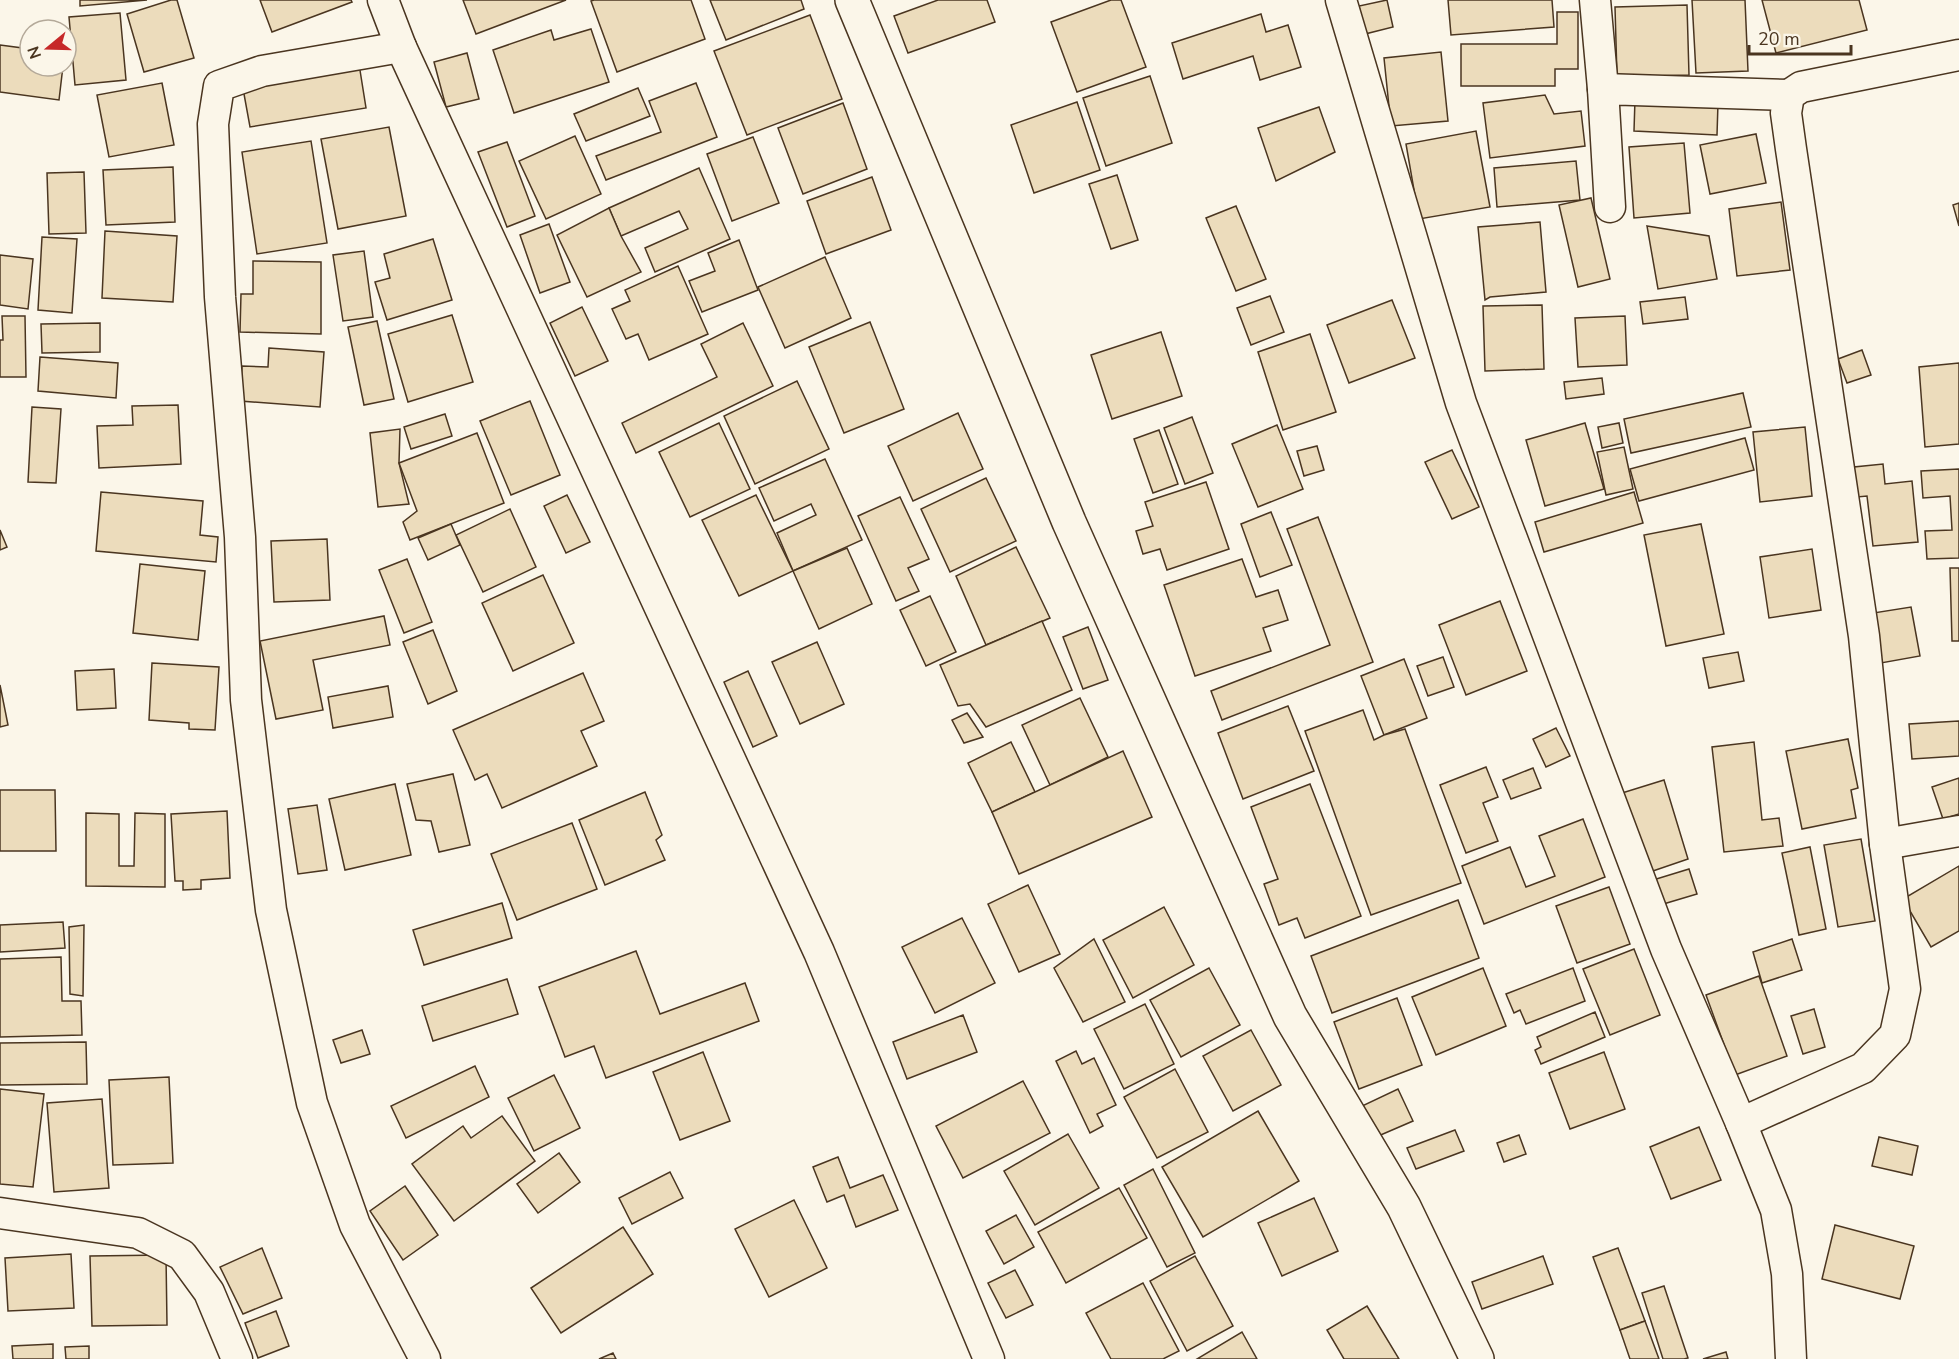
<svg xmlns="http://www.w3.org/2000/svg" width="1959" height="1359" font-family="'Nunito Sans',sans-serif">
<rect width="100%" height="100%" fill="#fbf6e9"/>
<g fill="#ecdcbc" stroke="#4a3520" stroke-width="1.5">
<polygon points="80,0 147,0 80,6"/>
<polygon points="171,0 177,0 194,58 144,72 127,14"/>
<polygon points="260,0 351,0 352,2 272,32"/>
<polygon points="463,0 566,0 476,34"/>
<polygon points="594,0 691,0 705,39 617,72 591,1"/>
<polygon points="710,0 801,0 804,9 726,40"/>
<polygon points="938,0 987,0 995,22 908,53 894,16"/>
<polygon points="1111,0 1121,0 1146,67 1077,92 1051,22"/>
<polygon points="1387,0 1393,27 1365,34 1359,6"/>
<polygon points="1448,0 1552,0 1554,27 1451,35"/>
<polygon points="1692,0 1745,0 1748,71 1696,73"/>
<polygon points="1762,0 1859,0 1867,30 1776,53"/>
<polygon points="1687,5 1689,75 1617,77 1615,7"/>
<polygon points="1557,12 1578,12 1578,69 1555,69 1555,86 1461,86 1461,44 1557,44"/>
<polygon points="120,13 126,80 75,85 69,17"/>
<polygon points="1261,14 1266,32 1288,25 1301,67 1260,80 1253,56 1183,79 1172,43"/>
<polygon points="810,15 842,99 747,135 714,51"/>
<polygon points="591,29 609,82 514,113 493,50 551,30 554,40"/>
<polygon points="0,45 30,49 30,66 63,66 59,100 0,92"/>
<polygon points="1441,52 1448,121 1391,126 1384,58"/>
<polygon points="467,53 479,99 446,107 434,62"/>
<polygon points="359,64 366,108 250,127 242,83"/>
<polygon points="1150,76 1172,143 1106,166 1083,98"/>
<polygon points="162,83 174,145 109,157 97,95"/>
<polygon points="696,83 717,137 606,180 596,156 661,132 649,101"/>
<polygon points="638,88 650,116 586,141 574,114"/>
<polygon points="1545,95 1554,114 1581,111 1585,146 1490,158 1483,103"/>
<polygon points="1635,99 1718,103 1717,135 1634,131"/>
<polygon points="1077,102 1100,170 1034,193 1011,125"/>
<polygon points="843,103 867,169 803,194 778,128"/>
<polygon points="1319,107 1335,152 1276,181 1258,128"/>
<polygon points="389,127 406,216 338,229 321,139"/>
<polygon points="1476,131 1490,207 1419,219 1406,144"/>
<polygon points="1756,134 1766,183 1710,194 1700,145"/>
<polygon points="575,136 601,194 546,219 519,161"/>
<polygon points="753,137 779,203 732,221 707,154"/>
<polygon points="311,141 327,243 257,254 242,152"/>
<polygon points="507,142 535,216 507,227 478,152"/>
<polygon points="1684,143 1690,213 1634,218 1629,147"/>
<polygon points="1576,161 1580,200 1497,207 1494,168"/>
<polygon points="173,167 175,222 106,225 103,170"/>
<polygon points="699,168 730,239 655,272 645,248 688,229 679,211 621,236 609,208"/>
<polygon points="84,172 86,233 49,234 47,173"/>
<polygon points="1117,175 1138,240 1111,249 1089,184"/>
<polygon points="872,177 891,230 826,254 807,201"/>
<polygon points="1591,198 1610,279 1578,287 1559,205"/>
<polygon points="1781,202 1790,270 1737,276 1729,209"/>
<polygon points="1959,203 1959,226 1953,205"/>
<polygon points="1236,206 1266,279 1236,291 1206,218"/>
<polygon points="609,208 621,236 641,272 587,297 557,235"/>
<polygon points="1540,222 1546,292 1490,297 1485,300 1478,227"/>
<polygon points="549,224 570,282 540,293 520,235"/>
<polygon points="1647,226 1709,236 1717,279 1658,289"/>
<polygon points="105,231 177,236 173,302 102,298"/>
<polygon points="42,237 77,239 72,313 38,310"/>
<polygon points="433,239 452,300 387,320 375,282 390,278 384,254"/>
<polygon points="739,240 758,290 702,312 689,281 715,271 708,253"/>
<polygon points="364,251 373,317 343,321 333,255"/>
<polygon points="0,255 33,259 28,309 0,305"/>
<polygon points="825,257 851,318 785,348 758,287"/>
<polygon points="253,261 321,262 321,334 240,332 241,294 253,294"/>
<polygon points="678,266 708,334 649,360 638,334 626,339 612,309 630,301 625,290"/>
<polygon points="1270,296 1284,332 1251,345 1237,308"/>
<polygon points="1685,297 1688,319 1643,324 1640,302"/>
<polygon points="1392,300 1415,358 1349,383 1327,325"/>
<polygon points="1542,305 1544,369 1485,371 1483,306"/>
<polygon points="582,307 608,361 575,376 550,323"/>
<polygon points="452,315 473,382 408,402 388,334"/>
<polygon points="2,316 25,316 26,377 0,377 0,340 3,340"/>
<polygon points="1625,316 1627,365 1578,367 1575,318"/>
<polygon points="377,321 394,399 364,405 348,327"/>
<polygon points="870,322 904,409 844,433 809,347"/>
<polygon points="100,323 100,352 42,353 41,324"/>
<polygon points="743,323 773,386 636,453 622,423 717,377 701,344"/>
<polygon points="1161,332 1182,396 1112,419 1091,355"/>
<polygon points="1310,334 1336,412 1283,430 1258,352"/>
<polygon points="269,348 324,352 320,407 240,401 242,366 268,367"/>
<polygon points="1862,350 1871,375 1847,383 1838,359"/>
<polygon points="40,357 118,363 116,398 38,391"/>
<polygon points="1959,363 1959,444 1925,447 1919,367"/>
<polygon points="1602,378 1604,394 1566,399 1564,382"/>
<polygon points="797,381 829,449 755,484 724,416"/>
<polygon points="1743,393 1751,427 1631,453 1624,419"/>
<polygon points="530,401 560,475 511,495 480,421"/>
<polygon points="178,405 181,464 99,468 97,426 133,425 132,406"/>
<polygon points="32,407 61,409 56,483 28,482"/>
<polygon points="958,413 983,469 913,501 888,446"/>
<polygon points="445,414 452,436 411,449 404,427"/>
<polygon points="1192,417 1213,473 1185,484 1164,428"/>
<polygon points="719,423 750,489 690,517 659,452"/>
<polygon points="1585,423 1604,489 1545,506 1526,440"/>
<polygon points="1619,423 1623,443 1602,448 1598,427"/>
<polygon points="1277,425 1303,489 1258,507 1232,444"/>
<polygon points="1805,427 1812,496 1760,502 1753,432"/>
<polygon points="400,429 399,463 409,504 378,507 370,433"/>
<polygon points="1159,430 1178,484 1153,493 1134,439"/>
<polygon points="477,433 504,503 410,540 403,522 417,511 399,463"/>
<polygon points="1745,438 1754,470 1639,501 1630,469"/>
<polygon points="1317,446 1324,470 1304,476 1297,451"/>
<polygon points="1624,447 1633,489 1606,495 1597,452"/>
<polygon points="1452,450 1479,507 1452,519 1425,462"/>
<polygon points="825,459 862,540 793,571 777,533 816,515 811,504 774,521 759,488"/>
<polygon points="1883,464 1885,484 1912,481 1918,542 1873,546 1867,496 1857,497 1854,467"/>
<polygon points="1959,469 1959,558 1927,559 1925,531 1952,530 1950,496 1923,498 1921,471"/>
<polygon points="986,478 1016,541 950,572 921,509"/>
<polygon points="1206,482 1229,549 1167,570 1160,549 1143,554 1136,531 1153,526 1145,502"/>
<polygon points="101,492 203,501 200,535 218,537 216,562 96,551"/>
<polygon points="1634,492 1643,523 1544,552 1535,522"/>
<polygon points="567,495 590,542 566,553 544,506"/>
<polygon points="756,495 793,571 739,596 702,520"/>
<polygon points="900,497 929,559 908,568 919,591 896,601 858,516"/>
<polygon points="510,509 536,567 483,592 456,535"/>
<polygon points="1271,512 1292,565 1260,577 1241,524"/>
<polygon points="1318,517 1373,662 1222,720 1211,691 1330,645 1287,529"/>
<polygon points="451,524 460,545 428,560 418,538"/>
<polygon points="1701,524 1724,634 1666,646 1644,535"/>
<polygon points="0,530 7,547 0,550"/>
<polygon points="327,539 330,600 274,602 271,541"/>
<polygon points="1016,547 1050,618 986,645 956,576"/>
<polygon points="847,548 872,604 819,629 793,571"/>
<polygon points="1812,549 1821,610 1769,618 1760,557"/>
<polygon points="407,559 432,622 404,633 379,570"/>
<polygon points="1242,559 1256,597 1278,590 1288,620 1263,628 1271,651 1195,676 1164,585"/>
<polygon points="140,564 205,571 198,640 133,633"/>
<polygon points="1950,568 1959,568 1959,641 1952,641"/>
<polygon points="543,575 574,643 513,671 482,603"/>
<polygon points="930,596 956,652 926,666 900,610"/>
<polygon points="1500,601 1527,671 1466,695 1439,625"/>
<polygon points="1911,607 1920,656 1881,663 1873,613"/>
<polygon points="384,616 390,645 313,660 323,710 276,719 260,641"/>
<polygon points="1042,621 1072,690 986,727 970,704 958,706 940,665"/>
<polygon points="1088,627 1108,680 1083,689 1063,637"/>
<polygon points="433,630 457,691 428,704 403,642"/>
<polygon points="817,642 844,704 800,724 772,662"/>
<polygon points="1738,652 1744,681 1709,688 1703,658"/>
<polygon points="1443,657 1454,687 1428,696 1417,666"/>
<polygon points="1404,659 1427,718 1384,735 1361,676"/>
<polygon points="152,663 219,667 215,730 189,729 189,723 149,720"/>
<polygon points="114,669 116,708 77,710 75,671"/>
<polygon points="748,671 777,736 753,747 724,682"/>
<polygon points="583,673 604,721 581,731 597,766 502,808 487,774 475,780 453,730"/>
<polygon points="0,685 8,725 0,727"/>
<polygon points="388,686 393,717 333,728 328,697"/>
<polygon points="1080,698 1108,757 1050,785 1022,725"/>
<polygon points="1288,706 1314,771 1243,799 1218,733"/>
<polygon points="1363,710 1374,740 1384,735 1405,729 1461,883 1371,915 1305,731"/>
<polygon points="967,713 983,737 964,743 952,720"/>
<polygon points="1959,721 1959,756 1912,759 1909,724"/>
<polygon points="1556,728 1570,756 1546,767 1533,739"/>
<polygon points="1848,739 1858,788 1851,790 1856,818 1802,829 1786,751"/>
<polygon points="1011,742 1035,792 992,812 968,763"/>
<polygon points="1754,742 1762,820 1779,818 1783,846 1724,852 1712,747"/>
<polygon points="1123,751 1152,817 1019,874 992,812"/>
<polygon points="1486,767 1498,797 1483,803 1498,841 1466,853 1440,785"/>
<polygon points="1533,768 1541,788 1511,799 1503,780"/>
<polygon points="453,774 470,845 439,852 431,821 416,820 407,784"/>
<polygon points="1959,778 1959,814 1943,819 1932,787"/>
<polygon points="1664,780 1688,859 1647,873 1622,793"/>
<polygon points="395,784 411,855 345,870 329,799"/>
<polygon points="1310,784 1361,916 1305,938 1297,918 1279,925 1264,884 1278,879 1251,807"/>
<polygon points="0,790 55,790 56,851 0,851"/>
<polygon points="645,792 662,835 656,840 665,860 605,885 579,820"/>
<polygon points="317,805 327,870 298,874 288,809"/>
<polygon points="227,811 230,878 201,880 201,889 183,890 183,881 175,881 171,814"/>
<polygon points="86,813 119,814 119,866 134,866 135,813 165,814 165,887 86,886"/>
<polygon points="1583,819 1605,877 1484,924 1462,866 1510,847 1526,887 1555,876 1539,836"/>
<polygon points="572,823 597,889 517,920 491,854"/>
<polygon points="1861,839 1875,921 1838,927 1824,845"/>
<polygon points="1810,847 1826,929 1799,935 1782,853"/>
<polygon points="1959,866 1959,931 1931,947 1903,899"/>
<polygon points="1689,869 1697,894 1660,905 1653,880"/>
<polygon points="1028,885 1060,954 1019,972 988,904"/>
<polygon points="1609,887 1630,944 1577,963 1556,906"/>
<polygon points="1458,900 1479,958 1332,1013 1311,956"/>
<polygon points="502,903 512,938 424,965 413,930"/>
<polygon points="1164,907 1194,965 1133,998 1103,940"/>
<polygon points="962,918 995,983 935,1013 902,947"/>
<polygon points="63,922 65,948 0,952 0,925"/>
<polygon points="84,925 83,996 70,994 69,927"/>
<polygon points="1094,939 1125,1002 1083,1022 1054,968"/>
<polygon points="1792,939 1802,970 1762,983 1753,952"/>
<polygon points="1634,949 1660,1015 1610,1035 1583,969"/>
<polygon points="636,951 660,1014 745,983 759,1021 606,1078 594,1046 565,1057 539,987"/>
<polygon points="61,957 62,1001 81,1001 82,1035 0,1037 0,959"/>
<polygon points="1209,968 1240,1025 1181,1057 1150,1000"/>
<polygon points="1483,968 1506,1026 1436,1055 1412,997"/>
<polygon points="1573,968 1585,1001 1526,1024 1520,1010 1514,1013 1506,994"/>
<polygon points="1759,976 1787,1056 1735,1075 1706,995"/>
<polygon points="507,979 518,1014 433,1041 422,1006"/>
<polygon points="1397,998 1422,1065 1359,1089 1334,1022"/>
<polygon points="1145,1004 1174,1064 1124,1089 1094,1029"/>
<polygon points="1814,1009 1825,1047 1803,1054 1791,1016"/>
<polygon points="1595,1012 1605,1037 1541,1064 1535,1050 1541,1047 1537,1037"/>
<polygon points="963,1015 977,1052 907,1079 893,1042"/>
<polygon points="362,1030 370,1054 341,1063 333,1040"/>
<polygon points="1251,1030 1281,1085 1233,1111 1203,1056"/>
<polygon points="86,1042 87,1084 0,1085 0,1043"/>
<polygon points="1076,1051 1082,1064 1094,1058 1116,1105 1097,1114 1103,1126 1090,1133 1056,1061"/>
<polygon points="703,1052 730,1121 680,1140 653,1072"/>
<polygon points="1604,1052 1625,1109 1570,1129 1549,1073"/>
<polygon points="475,1066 489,1097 406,1138 391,1106"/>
<polygon points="1175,1069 1208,1132 1157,1158 1124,1097"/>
<polygon points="554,1075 580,1128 534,1151 508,1098"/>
<polygon points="169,1077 173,1163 113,1165 109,1080"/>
<polygon points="1023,1081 1050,1133 963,1178 936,1126"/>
<polygon points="0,1089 44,1094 33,1187 0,1184"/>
<polygon points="1398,1089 1413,1121 1376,1137 1362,1106"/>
<polygon points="102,1099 109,1188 54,1192 47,1103"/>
<polygon points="1258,1111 1299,1181 1203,1237 1162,1167"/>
<polygon points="502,1116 535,1161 454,1221 412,1164 463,1126 471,1138"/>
<polygon points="1699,1127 1721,1180 1671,1199 1650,1147"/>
<polygon points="1455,1130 1464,1151 1416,1169 1407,1148"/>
<polygon points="1068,1134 1099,1188 1035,1225 1004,1171"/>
<polygon points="1519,1135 1526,1154 1504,1162 1497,1143"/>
<polygon points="1879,1137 1918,1146 1912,1175 1872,1166"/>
<polygon points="559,1153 580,1182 538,1213 517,1184"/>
<polygon points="838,1157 850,1188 883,1175 898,1210 856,1227 844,1195 827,1202 813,1167"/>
<polygon points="1153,1169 1195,1253 1167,1267 1124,1185"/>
<polygon points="670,1172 683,1198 632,1224 619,1198"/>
<polygon points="405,1186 438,1235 403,1260 370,1211"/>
<polygon points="1119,1188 1147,1238 1066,1283 1038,1232"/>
<polygon points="1314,1198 1338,1251 1282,1276 1258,1223"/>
<polygon points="794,1200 827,1268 769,1297 735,1229"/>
<polygon points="1016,1215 1034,1247 1004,1264 986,1231"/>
<polygon points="1835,1225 1914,1246 1900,1299 1822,1279"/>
<polygon points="623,1227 653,1274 561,1333 531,1288"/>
<polygon points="262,1248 282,1298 243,1314 220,1267"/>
<polygon points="1618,1248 1645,1321 1620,1330 1593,1257"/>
<polygon points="71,1254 74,1308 8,1311 5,1258"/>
<polygon points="166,1255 167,1325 92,1326 90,1256"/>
<polygon points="1195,1256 1233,1326 1187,1351 1150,1281"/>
<polygon points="1543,1256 1553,1284 1482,1309 1472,1282"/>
<polygon points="1015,1270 1033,1305 1006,1318 988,1283"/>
<polygon points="1143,1283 1179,1351 1163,1359 1111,1359 1086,1313"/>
<polygon points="1664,1286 1688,1358 1684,1359 1663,1359 1642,1293"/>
<polygon points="1367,1306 1399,1359 1344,1359 1327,1330"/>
<polygon points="276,1311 289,1346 258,1358 245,1323"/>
<polygon points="1645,1321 1659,1359 1630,1359 1620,1330"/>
<polygon points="1242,1332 1257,1359 1197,1359"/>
<polygon points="53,1344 53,1359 13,1359 12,1346"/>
<polygon points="89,1346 89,1359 66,1359 65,1347"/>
<polygon points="1726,1352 1728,1359 1703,1359"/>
<polygon points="613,1353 616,1359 599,1359"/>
</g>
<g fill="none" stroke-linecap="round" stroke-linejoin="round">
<g stroke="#4a3520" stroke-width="33">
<g id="street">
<polyline points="383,0 401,47"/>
<polyline points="1341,0 1461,403 1666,949 1741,1123 1776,1210 1787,1274 1791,1359"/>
<polyline points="1595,0 1603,89"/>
<polyline points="1610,207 1603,89 1789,95"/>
<polyline points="1885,844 1959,831"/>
<polyline points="1741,1123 1863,1068 1895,1035 1905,989 1885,844 1864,636 1791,149 1786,113 1789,95 1801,87 1959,55"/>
<polyline points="0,1213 138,1233 182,1255 209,1292 237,1359"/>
<polyline points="425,1359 355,1225 312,1103 271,910 246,700 240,537 220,297 213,124 219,86 262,71 401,47 819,952 989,1359"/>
</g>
</g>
<g stroke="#4a3520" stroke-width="36">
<polyline id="secondary" points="852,0 1069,522 1290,1016 1404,1207 1477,1359"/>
</g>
<use href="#street" stroke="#fbf6e9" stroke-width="30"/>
<use href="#secondary" stroke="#fbf6e9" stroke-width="33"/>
</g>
<g transform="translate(48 48) rotate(251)"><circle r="28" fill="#fbf6e9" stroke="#b4a999" stroke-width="1.5"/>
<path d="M0-4.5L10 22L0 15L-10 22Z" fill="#c62828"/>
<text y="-9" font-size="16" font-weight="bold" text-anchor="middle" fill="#4a3520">N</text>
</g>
<path d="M1749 45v9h102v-9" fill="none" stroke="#4a3520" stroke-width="3"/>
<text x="1758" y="45" font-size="18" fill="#4a3520" stroke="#fbf6e9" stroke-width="4.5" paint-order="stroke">20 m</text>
</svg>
